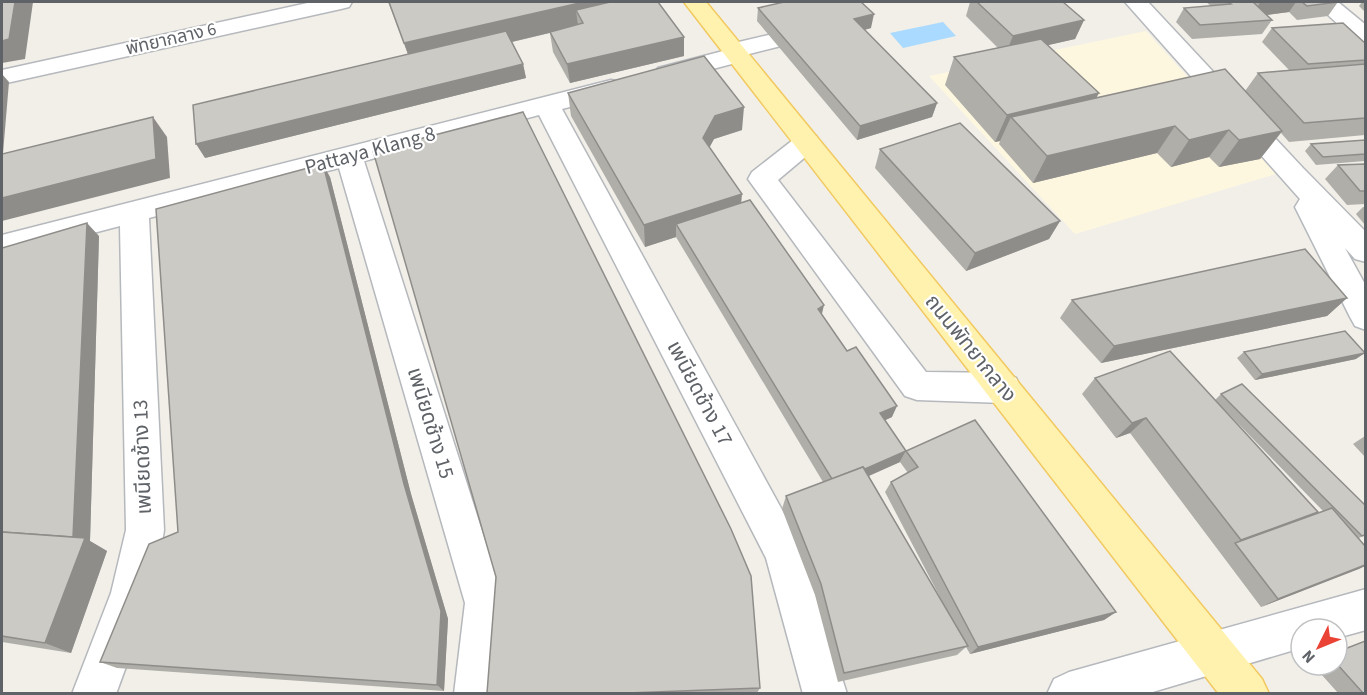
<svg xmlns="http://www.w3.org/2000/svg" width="1367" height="695" font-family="'Source Sans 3','Noto Sans Thai',sans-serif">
<rect width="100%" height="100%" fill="#f1efe8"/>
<polygon fill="#fef7e0" points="1146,31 1276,174 1075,234 929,76"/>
<polygon fill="#aadaff" points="943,22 956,36 903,48 890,33"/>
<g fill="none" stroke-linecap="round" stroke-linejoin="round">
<g stroke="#b5b8bc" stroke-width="3">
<g id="minor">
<polygon points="312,2 352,2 349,7 341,9 2,84 2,70"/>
<polygon points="1125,2 1148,2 1303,168 1366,232 1366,262 1355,259 1345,248 1366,286 1366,330 1355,326 1350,317 1295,207 1300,199"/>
<polygon points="1314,2 1338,2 1366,25 1366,45 1358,43"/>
<polygon points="773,34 781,36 785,41 781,46 749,54 747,60 667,81 658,78 655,73 658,68 723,51 726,45"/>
<path d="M611,80L620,82L624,88L620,94L562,109L798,539L847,694H803L766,558L539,115L364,161L505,603L498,694H454L465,603L339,168L149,218L164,530C156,587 136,640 116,694H72L111,593L126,530L120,226L2,257V235Z"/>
<polygon points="807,133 816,136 820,142 816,148 778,180 926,372 1004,373 1016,378 1021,388 1016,398 1004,403 917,400 905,396 748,179 752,172 798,136"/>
<polygon points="1366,589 1366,630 1337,638 1337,629 1301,629 1301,648 1146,694 1047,694 1054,679 1069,672"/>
</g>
</g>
<g stroke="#f2c960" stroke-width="3">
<polygon id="major" points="684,2 706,2 1262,679 1269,694 1219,694"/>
</g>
<use href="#minor" fill="#fff" fill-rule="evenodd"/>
<use href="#major" fill="#fff2af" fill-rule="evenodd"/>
</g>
<g fill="#afaea9" fill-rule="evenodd">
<polygon points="388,2 658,2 684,56 570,83 553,52 550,33 512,42 523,64 526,78 205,158 408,54"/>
<polygon points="970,2 1063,2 1084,20 1075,39 1048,45 1096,97 1245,91 1258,73 1289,70 1262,42 1272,28 1365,43 1365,135 1289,142 1281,133 1260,159 1219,167 1209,157 1171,167 1157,153 1033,183 999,144 1000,141 995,142 945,85 954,57 998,48 966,16"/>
<polygon points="1206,2 1338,2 1328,16 1297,20 1289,12 1267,15 1272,20 1262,34 1192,39 1176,22 1184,8 1211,6"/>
<polygon points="1362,2 1365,2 1365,12 1359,6"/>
<polygon points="758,8 871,28 865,30 937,103 932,117 857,140 757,21"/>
<polygon points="568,93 742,130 714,139 709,148 741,203 822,315 892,417 885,420 900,462 869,476 943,603 885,492 891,482 908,473 900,462 906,451 1116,612 1104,620 970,654 966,647 957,655 838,682 815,595 782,509 786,496 823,482 676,237 645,247 571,116"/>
<polygon points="1365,140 1365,161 1316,165 1305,151 1311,144"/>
<polygon points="880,149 1060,221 1049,239 966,271 875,168"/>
<polygon points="1365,164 1365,204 1347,205 1325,179 1338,165"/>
<polygon points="330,177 411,494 448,619 444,691 117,668 100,662 178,532"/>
<polygon points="1363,207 1365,207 1365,225 1356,214"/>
<polygon points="99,236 90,541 107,551 71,653 2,642 2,248"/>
<polygon points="1347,298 1327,316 1101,363 1060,318 1072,300"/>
<polygon points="1244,352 1356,359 1255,380 1237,358"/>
<path d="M1095,378L1215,400L1221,394L1365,535L1359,538L1365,546V566L1261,607L1130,433L1116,438L1082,394ZM1219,404L1323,511L1312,515L1318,512Z"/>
<polygon points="1365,436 1365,457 1353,444"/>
<polygon points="1365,641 1365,693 1338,693 1313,665 1337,665 1337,651"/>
<polygon points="760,688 757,693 487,693"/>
</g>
<g fill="#8f8d8a">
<polygon points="15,2 33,2 25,59 2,63 2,41"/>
<polygon points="584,2 654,2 583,23 576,10 578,26 412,66 404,43"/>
<polygon points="1272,2 1296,2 1289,12 1251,17 1260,3"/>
<polygon points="874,14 871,28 851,33 854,19"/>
<polygon points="1084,20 1075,39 1005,55 1013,36"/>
<polygon points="684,37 684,56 570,83 567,64"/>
<polygon points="523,64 526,78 205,158 196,144"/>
<polygon points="2,74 9,82 2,165"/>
<polygon points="1099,93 1084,121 1011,117 1000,141 995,142 1007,115"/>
<polygon points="937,103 932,117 857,140 860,126"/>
<polygon points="744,107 742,130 714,139 702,161 703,138 715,116"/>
<polygon points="153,117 167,137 170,178 2,221 2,198"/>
<polygon points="1175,126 1157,153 1033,183 1047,156"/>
<polygon points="1229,130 1209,157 1171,167 1189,140"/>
<polygon points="1282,131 1260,159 1219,167 1239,140"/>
<polygon points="323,164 330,177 411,494 448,619 444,691 437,685"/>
<polygon points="742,194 740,216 676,224 676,237 645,247 644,225"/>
<polygon points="1060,221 1049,239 966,271 975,253"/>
<polygon points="87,223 99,236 90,541 107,551 71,653 45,643 73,540"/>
<polygon points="1347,298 1327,316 1101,363 1114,346"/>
<polygon points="824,305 821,318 818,309"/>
<polygon points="1365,353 1356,359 1255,380 1262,374"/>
<polygon points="897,406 892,417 875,425 880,413"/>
<polygon points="1146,418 1130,433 1116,438 1132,423"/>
<polygon points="906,451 900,462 830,493 834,483"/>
<polygon points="1318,512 1295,525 1235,543 1241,540"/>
<polygon points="1365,565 1365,566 1359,569 1261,607 1278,599"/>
<polygon points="1116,612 1104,620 970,654 978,647"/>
</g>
<g fill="#cccac5" stroke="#8f8d8a" stroke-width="1.5">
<polygon points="2,2 15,2 9,39 2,41"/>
<polygon points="389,2 584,2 404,43"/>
<polygon points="610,2 658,2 684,37 567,64 550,32 583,23 576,10"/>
<polygon points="784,2 861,2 874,14 854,19 937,103 860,126 758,8"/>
<polygon points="977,2 1063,2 1084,20 1013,36"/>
<polygon points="1228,2 1253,2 1272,20 1200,25 1184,8 1231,4"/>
<polygon points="1258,2 1272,2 1260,3"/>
<polygon points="1302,2 1338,2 1307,6"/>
<polygon points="1343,23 1365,43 1365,60 1308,64 1272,28"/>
<polygon points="506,31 523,64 196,144 193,105"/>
<polygon points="1041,39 1099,93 1007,115 954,57"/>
<polygon points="704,56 744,107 715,116 703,138 742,194 644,225 568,93"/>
<polygon points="1365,64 1365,118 1304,123 1258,73"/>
<polygon points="1225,69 1282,131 1239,140 1229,130 1189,140 1175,126 1047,156 1011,117"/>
<polygon points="523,112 731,529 751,576 760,688 627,693 487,693 496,577 373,151"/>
<polygon points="153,117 156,159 2,198 2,154"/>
<polygon points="960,123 1060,221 975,253 880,149"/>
<polygon points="1365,140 1365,154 1323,157 1311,144"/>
<polygon points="323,164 404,484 441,611 437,685 100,662 149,544 178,532 156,209"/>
<polygon points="1365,164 1365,191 1360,191 1338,165"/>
<polygon points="750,200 824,305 818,309 847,351 856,347 897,406 880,413 906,451 865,469 863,467 832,479 676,224"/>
<polygon points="87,223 73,537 2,532 2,248"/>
<polygon points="1305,249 1347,298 1114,346 1072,300"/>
<polygon points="1345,331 1365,353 1262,374 1244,352"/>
<polygon points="1170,351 1318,512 1241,540 1146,418 1132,423 1095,378"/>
<polygon points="1242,384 1365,505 1365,535 1362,536 1221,394"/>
<polygon points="975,420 1116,612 978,647 891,482 918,467 906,451"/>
<polygon points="863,467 968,646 844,673 821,584 786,496"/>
<polygon points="1332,508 1365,546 1365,565 1278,599 1235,543"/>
<polygon points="2,532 85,538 45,643 2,636"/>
<polygon points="1365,641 1365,693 1363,693 1337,664 1337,652"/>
</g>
<g text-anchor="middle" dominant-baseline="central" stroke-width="4.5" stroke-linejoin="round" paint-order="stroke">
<g font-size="18" fill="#5f6368" stroke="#fff">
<text transform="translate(171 39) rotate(-13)">พัทยากลาง 6</text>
</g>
<g font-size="21" fill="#5f6368" stroke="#fff">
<text transform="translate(370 150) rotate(-15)">Pattaya Klang 8</text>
<text transform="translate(971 348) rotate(51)">ถนนพัทยากลาง</text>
<text transform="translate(700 393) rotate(62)">เพนียดช้าง 17</text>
<text transform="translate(431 423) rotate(73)">เพนียดช้าง 15</text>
<text transform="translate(142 457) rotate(-92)">เพนียดช้าง 13</text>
</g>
</g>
<rect width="1367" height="695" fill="none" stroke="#5f6368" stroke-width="6"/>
<g transform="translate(1319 647) rotate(227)"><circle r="28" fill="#ffffff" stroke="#bfc1c3" stroke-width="1.5"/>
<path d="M0-4.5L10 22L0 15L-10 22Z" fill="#ea4335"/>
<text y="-9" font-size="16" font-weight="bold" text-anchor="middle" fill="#5f6368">N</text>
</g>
</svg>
